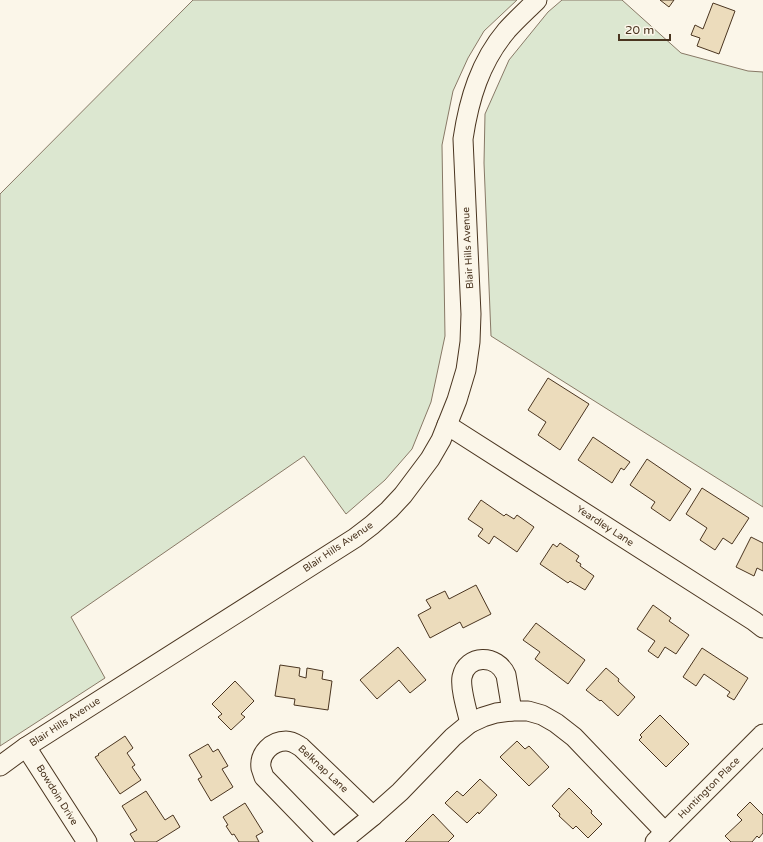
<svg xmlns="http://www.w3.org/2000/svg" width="763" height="842" font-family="'Varela Round',sans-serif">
<rect width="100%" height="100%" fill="#fbf6e9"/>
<g fill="#dce7d0" stroke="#887966">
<polygon points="193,0 517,0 484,31 468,58 453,91 442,145 445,336 431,402 412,449 385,480 346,514 304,456 71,617 105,678 0,746 0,194"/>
<polygon points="562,0 622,0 681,53 748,71 763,72 763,507 491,336 484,163 485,114 509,60 548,12"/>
</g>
<g fill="#ecdcbc" stroke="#4a3520">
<polygon points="660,0 674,0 669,7"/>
<polygon points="713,3 735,11 719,54 697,46 700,38 691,35 695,25 703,29"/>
<polygon points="548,378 589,404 560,450 538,435 546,422 528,410"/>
<polygon points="593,437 630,462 624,470 621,468 612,483 578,460"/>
<polygon points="647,459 691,489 670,521 651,508 655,502 630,485"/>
<polygon points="702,488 749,518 732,544 723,538 715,550 700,540 707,528 686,514"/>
<polygon points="481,500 504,516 506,514 514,519 517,515 534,527 517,552 494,536 489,544 478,536 483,529 468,519"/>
<polygon points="751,537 763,543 763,571 757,568 754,576 736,567"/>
<polygon points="560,543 579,556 576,561 581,564 580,566 594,576 585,590 570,581 568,583 540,564 553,544 557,547"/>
<polygon points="476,585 491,614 463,628 460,622 430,638 418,615 431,608 426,600 445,591 449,599"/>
<polygon points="653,605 671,618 669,621 689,635 676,654 665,647 658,658 648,651 655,641 637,629"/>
<polygon points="536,623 585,660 568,684 535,659 540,652 523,640"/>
<polygon points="398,647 426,680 410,693 399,680 377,699 360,680"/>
<polygon points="702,648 748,678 734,700 727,696 730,692 704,674 696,686 683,677"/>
<polygon points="280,665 300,668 299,676 306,678 307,668 323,671 322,679 332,681 328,710 294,705 295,699 275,696"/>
<polygon points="606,668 619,679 618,681 635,697 618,716 601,700 600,701 586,690"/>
<polygon points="235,681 254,701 241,714 245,717 231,730 218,717 222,714 212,704"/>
<polygon points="660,715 689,744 666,767 639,740 642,737 640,735"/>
<polygon points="125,736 133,748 127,753 135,765 132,767 141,780 120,794 95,757 99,755 98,754"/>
<polygon points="517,741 525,749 529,746 549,767 529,786 500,757"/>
<polygon points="208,744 213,752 218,749 228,766 222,769 233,787 211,801 198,779 202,777 189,755"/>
<polygon points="480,779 497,795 479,814 478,812 467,823 445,803 457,791 463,796"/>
<polygon points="569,788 592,811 591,813 602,824 588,838 576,826 573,829 559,816 560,814 552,806"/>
<polygon points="146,791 165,820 173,815 180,827 156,842 135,842 130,834 137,830 122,806"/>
<polygon points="750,802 763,815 763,833 759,838 757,836 752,842 731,842 725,836 742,820 737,815"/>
<polygon points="245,803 263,832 256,836 259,842 239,842 234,834 232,835 226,826 228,825 223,817"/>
<polygon points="433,814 454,836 448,842 405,842"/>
</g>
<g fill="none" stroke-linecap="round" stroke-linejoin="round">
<g stroke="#4a3520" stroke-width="21">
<g id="minor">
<polyline points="447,425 754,621 763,628"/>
<path d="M470,723C467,711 460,688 462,677C467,654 497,654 506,675L512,711"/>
<polyline points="26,747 87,842"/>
<path d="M0,766L26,747L355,538L372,525L389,510L403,495L430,459L441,440L457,400L466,370L470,342L471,314L463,139C469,99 480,62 507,30C516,20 527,10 537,0"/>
<path d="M327,842L264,777C263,774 262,771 261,768C259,753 272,741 286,741C292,741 296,744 301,747L373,816"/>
<polyline points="341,842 373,816 400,792 453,737 470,723 483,717 496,713 512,711 528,711 542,715 556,723 574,737 665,832"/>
<polyline points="655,842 763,734"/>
</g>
</g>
<use href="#minor" stroke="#fbf6e9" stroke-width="19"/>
</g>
<g text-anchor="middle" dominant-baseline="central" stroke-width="3" stroke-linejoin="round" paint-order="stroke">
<g font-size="10" fill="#4a3520" stroke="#fbf6e9">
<text transform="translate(468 248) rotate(-93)">Blair Hills Avenue</text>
<text transform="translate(605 526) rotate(33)">Yeardley Lane</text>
<text transform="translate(338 547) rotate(-34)">Blair Hills Avenue</text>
<text transform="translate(65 722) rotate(-33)">Blair Hills Avenue</text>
<text transform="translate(323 769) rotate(43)">Belknap Lane</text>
<text transform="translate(709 788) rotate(-45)">Huntington Place</text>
<text transform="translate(57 795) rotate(58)">Bowdoin Drive</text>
</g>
</g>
<path d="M619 34v6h51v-6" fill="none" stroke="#4a3520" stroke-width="2"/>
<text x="625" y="34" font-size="12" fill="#4a3520" stroke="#fbf6e9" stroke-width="3" paint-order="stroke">20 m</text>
</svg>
